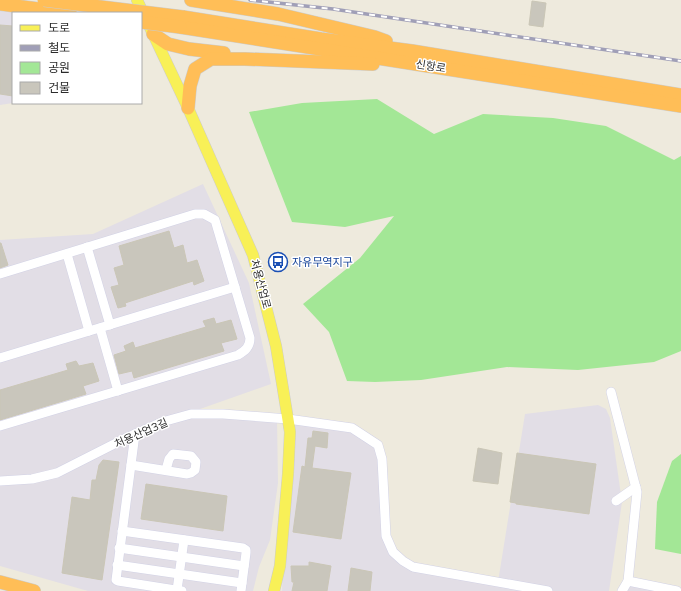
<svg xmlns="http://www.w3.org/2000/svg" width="681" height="591" font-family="Mulish,'Noto Sans KR',sans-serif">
<rect width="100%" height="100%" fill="#eeeadd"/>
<g fill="#e2dee6">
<polygon points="0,11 18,13 13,13 13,103 0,105"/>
<polygon points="203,184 249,283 271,384 183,415 277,418 278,483 270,540 259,567 253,591 88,591 0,566 0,240 93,234"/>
<polygon points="598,405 606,409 610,418 622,502 609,591 282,591 288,419 352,428 378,445 386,536 403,561 498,582 525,414"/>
<polygon points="628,581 677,591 622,591"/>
</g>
<g fill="#a3e796">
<polygon points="377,99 434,134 483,114 553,118 606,126 674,160 681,156 681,351 654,362 578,370 507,367 421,380 375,382 347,381 329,332 303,304 360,258 394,216 345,227 292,222 249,112 302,103"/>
<polygon points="681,454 681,554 655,549 657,502 672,461"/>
</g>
<g fill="#c9c6bc" stroke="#cac6b6">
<polygon points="532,1 546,3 543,27 529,25"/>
<polygon points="0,25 13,26 13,96 0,94"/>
<polygon points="169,231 174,248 183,245 187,263 197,260 204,281 194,285 193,281 125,303 126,306 118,308 111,287 119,285 114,268 124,265 119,246"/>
<polygon points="0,243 1,243 8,265 0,268"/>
<polygon points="214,318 216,324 231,320 237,339 221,343 224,351 134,378 132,371 119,374 114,355 126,351 124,346 133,342 135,348 206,327 203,321"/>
<polygon points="76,361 79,366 93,363 99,381 83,386 86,394 0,420 0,390 68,370 66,364"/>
<polygon points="313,431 328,433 327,448 315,446 312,468 351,473 341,539 293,532 302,466 305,467 308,438 312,438"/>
<polygon points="478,448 502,453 498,484 473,481"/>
<polygon points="517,453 596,464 589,514 516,504 516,503 510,502"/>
<polygon points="103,460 119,462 102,580 62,573 72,497 90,500 92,480 96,480 99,465"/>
<polygon points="146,484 227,496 223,531 141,519"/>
<polygon points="309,562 331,566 327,591 292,591 294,582 292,582 291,566 309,566"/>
<polygon points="351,568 372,572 370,591 348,591"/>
</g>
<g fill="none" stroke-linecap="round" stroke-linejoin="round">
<g stroke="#d2d2e5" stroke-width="10">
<g id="minor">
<polyline points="87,247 110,325"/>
<polyline points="67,254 89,331"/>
<path d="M0,274L195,214H204L215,220L250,338C250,347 245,351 238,355L0,426"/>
<polyline points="100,328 118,391"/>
<polyline points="0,358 235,287"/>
<polyline points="611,392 637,492 628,581 622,591"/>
<polyline points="135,434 116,580 118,581 182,591"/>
<polyline points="131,465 187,474 191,473 195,470 196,462 191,456 173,454 169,459 166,470"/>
<polyline points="0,481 32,479 57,473 128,437 162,422 191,414 223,414 288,419 352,428 378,445 382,459 386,536 393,552 403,561 413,567 548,591"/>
<polyline points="616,501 636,487"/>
<polyline points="122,531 243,548 246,550 246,553 241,591"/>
<polyline points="119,548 244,566"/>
<polyline points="117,565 242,583"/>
<polyline points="628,581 677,591"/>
<polyline points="177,590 184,540"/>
</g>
</g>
<g stroke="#ccc" stroke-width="12">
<polyline id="major" points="137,0 188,108 253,255 276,346 290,432 288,474 280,566 274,591"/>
</g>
<g stroke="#ccc" stroke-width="14">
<g id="highway">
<polyline points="191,0 278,14 375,37 386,41"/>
<polyline points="0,4 70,13"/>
<polyline points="183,17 321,39 412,51 681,95"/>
<polyline points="180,27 681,106"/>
<polyline points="153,34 168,44 189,49 224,53"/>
<polyline points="188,108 190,86 195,69 211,59 245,59 373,64"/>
<polyline points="0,582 34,591"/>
</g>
</g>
<use href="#minor" stroke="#fff" stroke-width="9"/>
<use href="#major" stroke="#f8f057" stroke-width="11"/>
<use href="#highway" stroke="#ffbe57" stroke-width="13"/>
<g stroke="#a09fb7" stroke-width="3.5">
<polyline id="rail" points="250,0 333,9 681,61"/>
</g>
<use href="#rail" stroke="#fff" stroke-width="2" stroke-dasharray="6" stroke-linecap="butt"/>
<g stroke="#ccc" stroke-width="14" stroke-linecap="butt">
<g id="highway-bridge">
<polyline points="44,0 183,17"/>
<polyline points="141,22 180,27"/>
</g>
</g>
<use href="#highway-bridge" stroke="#ffbe57" stroke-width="13"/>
</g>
<defs>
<g id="bus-ring" transform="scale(1)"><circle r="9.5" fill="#fff" stroke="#1a4fb4" stroke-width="1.5"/><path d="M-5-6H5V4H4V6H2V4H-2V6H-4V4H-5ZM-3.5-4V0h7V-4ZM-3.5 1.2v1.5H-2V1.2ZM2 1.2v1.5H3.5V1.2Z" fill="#1a4fb4"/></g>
</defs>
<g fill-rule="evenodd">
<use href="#bus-ring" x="278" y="262"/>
</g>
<g text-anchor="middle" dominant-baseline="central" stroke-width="3" stroke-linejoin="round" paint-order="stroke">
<g font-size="11" fill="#2b2b2b" stroke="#fff">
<text transform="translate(431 66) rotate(9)">신항로</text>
<text transform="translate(261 284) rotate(75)">처용산업로</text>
<text transform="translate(141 433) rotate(-24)">처용산업3길</text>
</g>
<g font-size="11" fill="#164399" stroke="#fff" text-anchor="start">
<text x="292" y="262">자유무역지구</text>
</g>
</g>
<rect x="12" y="12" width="130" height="92" fill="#ffffff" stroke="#aaaaaa"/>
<rect x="20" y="25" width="20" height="6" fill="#f8f057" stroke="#aaaaaa"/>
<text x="48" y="32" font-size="12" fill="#2b2b2b">도로</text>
<rect x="20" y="45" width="20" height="6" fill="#a09fb7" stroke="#aaaaaa"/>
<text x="48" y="52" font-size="12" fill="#2b2b2b">철도</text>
<rect x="20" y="62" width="20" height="12" fill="#a3e796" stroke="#aaaaaa"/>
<text x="48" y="72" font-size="12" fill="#2b2b2b">공원</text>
<rect x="20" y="82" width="20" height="12" fill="#c9c6bc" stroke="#aaaaaa"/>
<text x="48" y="92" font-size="12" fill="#2b2b2b">건물</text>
</svg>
